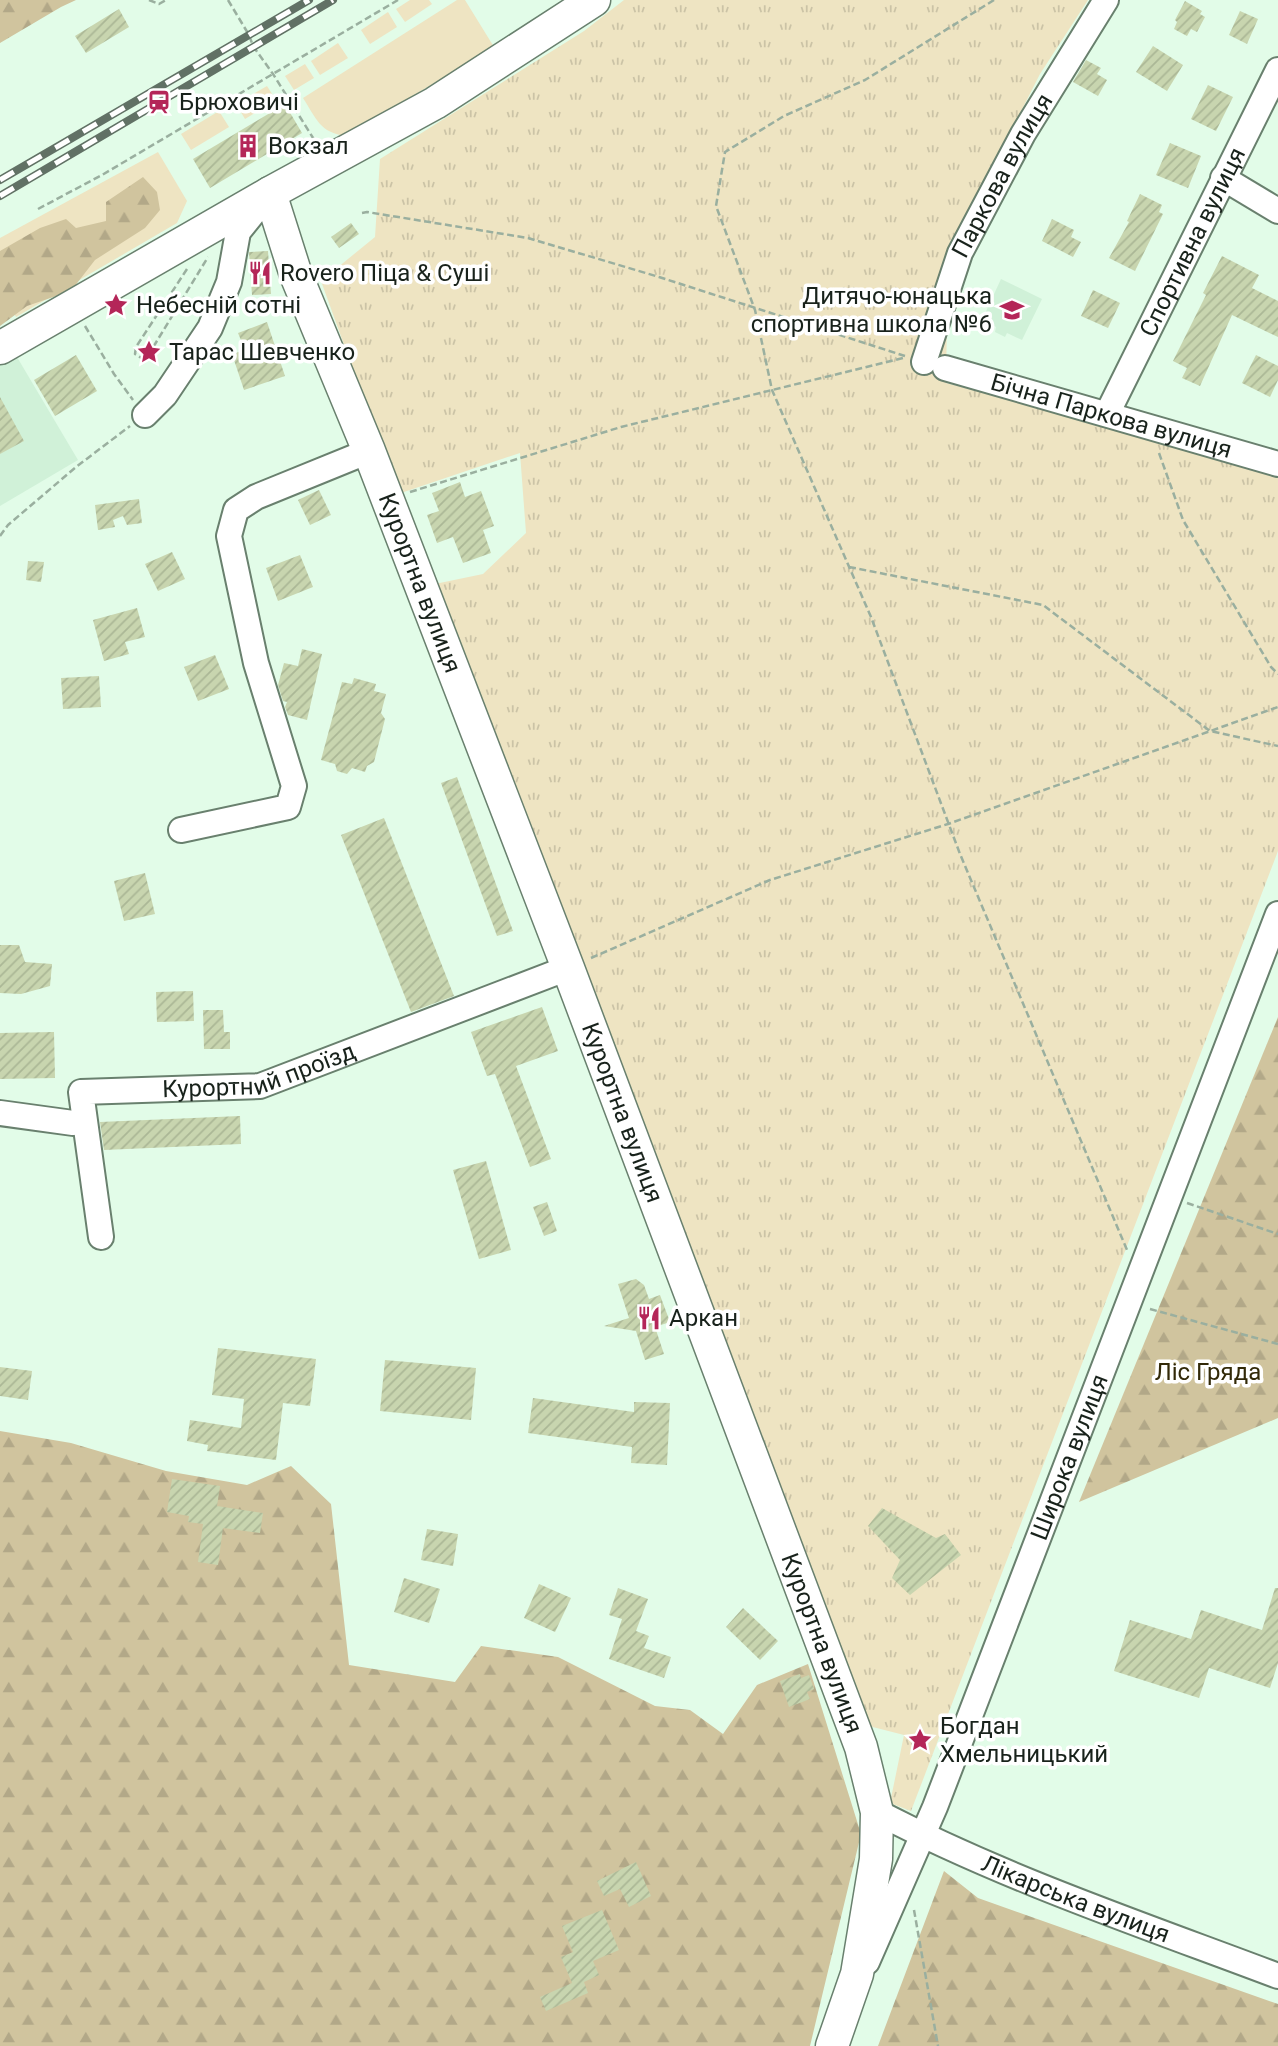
<svg xmlns="http://www.w3.org/2000/svg" width="1278" height="2046" font-family="Roboto,sans-serif">
<defs>
<pattern id="forest-firs" width="22" height="20" patternUnits="userSpaceOnUse" patternTransform="scale(1.75)"><rect width="22" height="20" fill="#d0c49e"/><path d="M5 1l3.5 6h-7zM16 11l3.5 6h-7z" fill="#b2a888"/></pattern>
<pattern id="park-tufts" width="24" height="20" patternUnits="userSpaceOnUse" patternTransform="scale(1.75)"><rect width="24" height="20" fill="#eee4c2"/><path d="M3 7l-1-3M5 7V3M7 7l1-3M15 17l-1-3M17 17v-4M19 17l1-3" fill="none" stroke="#cbc3a6"/></pattern>
<pattern id="building-hatch" width="6" height="6" patternUnits="userSpaceOnUse" patternTransform="scale(1.75)"><rect width="6" height="6" fill="#c8d5af"/><path d="M-1 1l2-2M0 6l6-6M5 7l2-2" fill="none" stroke="#abb796"/></pattern>
</defs>
<rect width="100%" height="100%" fill="#e2fce8"/>
<g fill="#d0f1d8">
<polygon points="1001,279 1042,299 1022,340 1007,333 1005,337 995,332 996,327 982,320"/>
<polygon points="14,352 78,460 0,506 0,361"/>
</g>
<g fill="#eee4c2">
<polygon points="410,0 429,0 432,4 405,22 396,9"/>
<path d="M457,0H465L494,47L346,136C320,133 316,118 303,98Z"/>
<polygon points="388,12 397,27 370,44 361,30"/>
<polygon points="338,43 348,58 320,75 311,61"/>
<polygon points="305,64 314,78 294,90 285,76"/>
<polygon points="267,86 276,100 245,119 236,104"/>
<polygon points="219,111 229,127 191,150 181,134"/>
<polygon points="158,152 187,201 177,223 16,317 0,288 0,238"/>
</g>
<g fill="url(#forest-firs)">
<polygon points="0,0 76,0 61,7 0,43"/>
<polygon points="143,177 157,192 160,210 145,228 95,260 71,291 27,306 0,326 0,251 40,228 66,219 76,228 106,221 106,202"/>
<polygon points="1278,1017 1278,1418 1079,1502"/>
<polygon points="0,1431 71,1443 166,1471 247,1485 291,1466 331,1504 349,1665 455,1682 481,1646 558,1657 655,1706 690,1710 723,1734 757,1685 808,1664 861,1834 810,2046 0,2046"/>
<polygon points="944,1871 978,1898 1278,2004 1278,2046 878,2046"/>
</g>
<polygon fill="url(#park-tufts)" points="624,0 1088,0 1040,74 948,255 946,383 1101,423 1278,478 1278,851 911,1811 890,1803 904,1735 861,1724 430,585 483,574 526,533 520,453 398,494 321,281 375,237 380,159 584,31"/>
<g fill="url(#building-hatch)">
<polygon points="1185,1 1202,11 1200,14 1205,17 1197,32 1191,29 1187,36 1174,29 1177,22 1175,20"/>
<polygon points="119,9 129,27 86,53 75,36"/>
<polygon points="1240,11 1258,19 1247,44 1229,35"/>
<polygon points="1153,46 1183,65 1167,91 1136,72"/>
<polygon points="1086,60 1101,68 1097,74 1107,80 1098,96 1073,82"/>
<polygon points="1208,85 1233,97 1216,131 1191,119"/>
<polygon points="285,104 302,133 210,188 193,159"/>
<polygon points="1170,143 1201,156 1188,188 1156,175"/>
<polygon points="1140,194 1162,205 1159,212 1163,214 1135,271 1109,258 1129,222 1127,221"/>
<polygon points="1052,219 1074,230 1071,237 1081,242 1073,257 1042,241"/>
<polygon points="351,223 359,234 339,248 331,237"/>
<polygon points="268,251 271,294 252,295 249,252"/>
<polygon points="1222,256 1259,275 1252,288 1278,301 1278,337 1232,315 1200,386 1182,378 1187,368 1173,361 1206,295 1203,293"/>
<polygon points="1093,290 1120,303 1108,328 1081,316"/>
<polygon points="267,322 285,376 244,390 232,354 245,350 238,333"/>
<polygon points="76,355 97,391 55,416 34,380"/>
<polygon points="1256,355 1278,366 1278,380 1270,397 1242,383"/>
<polygon points="0,397 24,441 0,454"/>
<polygon points="460,482 465,497 481,491 494,526 483,530 491,553 463,563 453,537 437,543 427,515 439,511 432,493"/>
<polygon points="319,490 331,515 310,525 298,500"/>
<polygon points="139,499 142,523 127,525 123,516 113,520 115,527 98,530 95,505"/>
<polygon points="172,552 185,579 158,591 145,564"/>
<polygon points="300,555 313,587 278,601 266,568"/>
<polygon points="28,561 44,562 41,582 26,580"/>
<polygon points="137,608 145,637 125,642 129,654 104,661 93,620"/>
<polygon points="302,649 322,654 307,720 288,715 285,707 287,702 283,701 278,685 284,663 298,666"/>
<polygon points="215,655 229,689 198,701 184,667"/>
<polygon points="99,676 101,707 63,709 61,678"/>
<polygon points="354,678 376,684 374,691 386,694 381,713 385,719 374,762 367,766 365,772 352,768 347,774 337,771 335,764 321,760 342,682 352,684"/>
<polygon points="457,777 513,931 497,936 441,783"/>
<polygon points="384,818 454,996 411,1012 341,835"/>
<polygon points="145,873 155,914 124,921 114,881"/>
<polygon points="0,945 19,945 25,962 52,964 50,986 21,994 0,993"/>
<polygon points="193,991 194,1021 157,1022 156,992"/>
<polygon points="542,1007 558,1051 516,1066 551,1159 530,1167 495,1074 487,1076 471,1032"/>
<polygon points="203,1010 223,1010 224,1032 230,1032 230,1049 204,1049"/>
<polygon points="54,1032 55,1078 0,1079 0,1033"/>
<polygon points="240,1116 241,1144 104,1150 100,1122"/>
<polygon points="486,1161 511,1250 479,1259 453,1170"/>
<polygon points="547,1202 557,1231 544,1236 533,1207"/>
<polygon points="636,1279 644,1285 649,1299 660,1295 670,1322 655,1327 664,1354 645,1360 636,1331 604,1326 629,1318 618,1284"/>
<polygon points="218,1348 316,1359 310,1406 283,1403 276,1460 207,1451 208,1445 187,1441 190,1420 241,1428 244,1399 212,1395"/>
<polygon points="385,1360 476,1368 471,1420 380,1411"/>
<polygon points="0,1367 32,1371 28,1400 0,1396"/>
<polygon points="533,1398 634,1412 634,1402 670,1403 667,1465 631,1463 632,1447 528,1433"/>
<polygon points="172,1479 220,1486 217,1506 263,1513 260,1533 223,1528 218,1565 198,1562 203,1524 188,1522 189,1516 167,1512"/>
<polygon points="882,1508 936,1538 945,1534 961,1555 910,1595 892,1578 900,1560 868,1526"/>
<polygon points="427,1529 458,1534 453,1566 421,1560"/>
<polygon points="404,1578 440,1589 429,1623 394,1612"/>
<polygon points="539,1584 571,1598 555,1632 524,1618"/>
<polygon points="618,1588 648,1599 636,1631 649,1636 644,1648 671,1657 664,1678 609,1659 622,1619 609,1615"/>
<polygon points="1275,1588 1278,1588 1278,1663 1270,1688 1209,1668 1199,1698 1114,1671 1130,1620 1191,1639 1201,1610 1262,1630"/>
<polygon points="743,1608 778,1641 760,1660 726,1627"/>
<polygon points="800,1674 801,1678 809,1675 814,1689 807,1692 810,1699 789,1707 780,1681"/>
<polygon points="636,1862 651,1896 629,1907 620,1889 604,1896 597,1881"/>
<polygon points="602,1910 619,1950 593,1961 599,1975 584,1982 588,1993 546,2011 540,1997 572,1983 561,1957 573,1952 562,1926"/>
</g>
<g fill="none" stroke-linecap="round" stroke-linejoin="round">
<g stroke="#69806e" stroke-width="28">
<g id="minor">
<polyline points="1223,178 1278,211"/>
<path id="s1" d="M924,362L960,253L1023,134L1106,0"/>
<path id="s2" d="M945,368L1278,464"/>
<path id="s3" d="M1107,414L1278,70"/>
<polyline points="145,415 165,395 210,328 229,282 238,232 263,201"/>
<polyline points="181,830 288,807 294,786 256,663 229,536 236,510 256,497 369,451"/>
<polyline points="0,1113 73,1123 84,1121"/>
<path id="s4" d="M101,1237L81,1092L260,1086L568,968"/>
<path id="s5" d="M877,1812C1006,1879 1143,1925 1278,1976"/>
<path id="s6" d="M867,1962L935,1807L1278,914"/>
</g>
</g>
<g stroke="#69806e" stroke-width="35">
<g id="major">
<path id="s7" d="M270,193L296,275L369,451L568,968L861,1747L877,1812L876,1859L857,1974L832,2046"/>
<polyline points="0,348 270,193 435,103 594,0"/>
</g>
</g>
<g stroke="#9aaf9f" stroke-width="2.5" stroke-dasharray="7 3.5" stroke-linecap="butt">
<polyline points="149,0 159,4 166,0"/>
<polyline points="228,0 249,35 253,46 273,74 315,141"/>
<polyline points="994,0 865,80 784,116 725,152 716,206 755,310 772,390 871,617 960,854 1127,1250"/>
<polyline points="38,209 102,175 398,0"/>
<polyline points="362,213 367,212 528,238 659,277 905,356"/>
<polyline points="187,269 136,347 135,354 143,359 149,354 208,257"/>
<polyline points="85,326 114,374 133,400"/>
<polyline points="1159,453 1183,520 1271,667 1278,674"/>
<polyline points="410,492 621,427 903,358"/>
<polyline points="0,536 8,525 76,467 130,426"/>
<polyline points="849,567 1043,605 1210,731 1278,746"/>
<polyline points="591,958 770,880 948,824 1278,707"/>
<polyline points="1187,1203 1278,1234"/>
<polyline points="1150,1309 1278,1344"/>
<polyline points="914,1910 938,2046"/>
</g>
<use href="#minor" stroke="#fff" stroke-width="24"/>
<use href="#major" stroke="#fff" stroke-width="32"/>
<g stroke="#617165" stroke-width="8">
<g id="rail">
<polyline points="0,180 309,0"/>
<polyline points="0,196 333,0"/>
</g>
</g>
<use href="#rail" stroke="#fff" stroke-width="5" stroke-dasharray="16" stroke-linecap="butt"/>
</g>
<defs>
<g id="station-bare" transform="scale(1.89)"><path d="M-3-6H3Q5-6 5-4V2Q5 4 3 4L4.5 6H3L1.5 4h-3L-3 6H-4.5L-3 4Q-5 4-5 2V-4Q-5-6-3-6ZM-3.5-4v3h7v-3ZM-3.5 1v1.5H-2V1ZM2 1v1.5H3.5V1Z" fill="#b42658" stroke="#fff" stroke-width="2.5" paint-order="stroke"/></g>
<g id="building-bare" transform="scale(1.89)"><path d="M-4-6H4V6H1V3H-1V6H-4ZM-2.5-4.3h1.7v1.8h-1.7ZM.8-4.3h1.7v1.8H.8ZM-2.5-1h1.7V.8h-1.7ZM.8-1h1.7V.8H.8Z" fill="#b42658" stroke="#fff" stroke-width="2.5" paint-order="stroke"/></g>
<g id="restaurant-bare" transform="scale(1.89)"><path d="M-5-6h1v4h1v-4h1v4h1v-4h1v5L-1.5 .5V6h-2V.5L-5-1ZM5-6V6H3V1.5H1.5Q1.5-4 5-6Z" fill="#b42658" stroke="#fff" stroke-width="2.5" paint-order="stroke"/></g>
<g id="sight-bare" transform="scale(1.89)"><path d="M0-6L1.8-2.2L6-1.7L2.9 1.2L3.7 5.4L0 3.3L-3.7 5.4L-2.9 1.2L-6-1.7L-1.8-2.2Z" fill="#b42658" stroke="#fff" stroke-width="2.5" paint-order="stroke"/></g>
<g id="school-bare" transform="scale(1.89)"><path d="M0-5L7-2L0 1L-7-2ZM-4 1L0 2.5L4 1V4Q0 6-4 4Z" fill="#b42658" stroke="#fff" stroke-width="2.5" paint-order="stroke"/></g>
</defs>
<g fill-rule="evenodd">
<use href="#station-bare" x="159" y="102"/>
<use href="#building-bare" x="248" y="146"/>
<use href="#restaurant-bare" x="260" y="273"/>
<use href="#sight-bare" x="116" y="305"/>
<use href="#school-bare" x="1012" y="310"/>
<use href="#sight-bare" x="149" y="352"/>
<use href="#restaurant-bare" x="649" y="1318"/>
<use href="#sight-bare" x="920" y="1740"/>
</g>
<g text-anchor="middle" dominant-baseline="central" stroke-width="7" stroke-linejoin="round" paint-order="stroke">
<g font-size="24" fill="#18221b" stroke="#fff" text-anchor="start">
<text x="179" y="102">Брюховичі</text>
<text x="268" y="146">Вокзал</text>
<text x="280" y="273">Rovero Піца &amp; Суші</text>
<text x="992" y="296" text-anchor="end">Дитячо-юнацька<tspan x="992" dy="28">спортивна школа №6</tspan></text>
<text x="136" y="305">Небесній сотні</text>
<text x="169" y="352">Тарас Шевченко</text>
<text x="669" y="1318">Аркан</text>
<text x="940" y="1726">Богдан<tspan x="940" dy="28">Хмельницький</tspan></text>
</g>
<g font-size="24" fill="#18221b" stroke="#fff">
<text stroke="none"><textPath href="#s1" startOffset="203">Паркова вулиця</textPath></text>
<text stroke="none"><textPath href="#s3" startOffset="192">Спортивна вулиця</textPath></text>
<text stroke="none"><textPath href="#s2" startOffset="173">Бічна Паркова вулиця</textPath></text>
<text stroke="none"><textPath href="#s7" startOffset="418">Курортна вулиця</textPath></text>
<text stroke="none"><textPath href="#s4" startOffset="327">Курортний проїзд</textPath></text>
<text stroke="none"><textPath href="#s7" startOffset="985">Курортна вулиця</textPath></text>
<text stroke="none"><textPath href="#s6" startOffset="544">Широка вулиця</textPath></text>
<text stroke="none"><textPath href="#s7" startOffset="1552">Курортна вулиця</textPath></text>
<text stroke="none"><textPath href="#s5" startOffset="217">Лікарська вулиця</textPath></text>
</g>
<g font-size="24" fill="#322908" stroke="#fff">
<text x="1208" y="1372">Ліс Гряда</text>
</g>
</g>
</svg>
